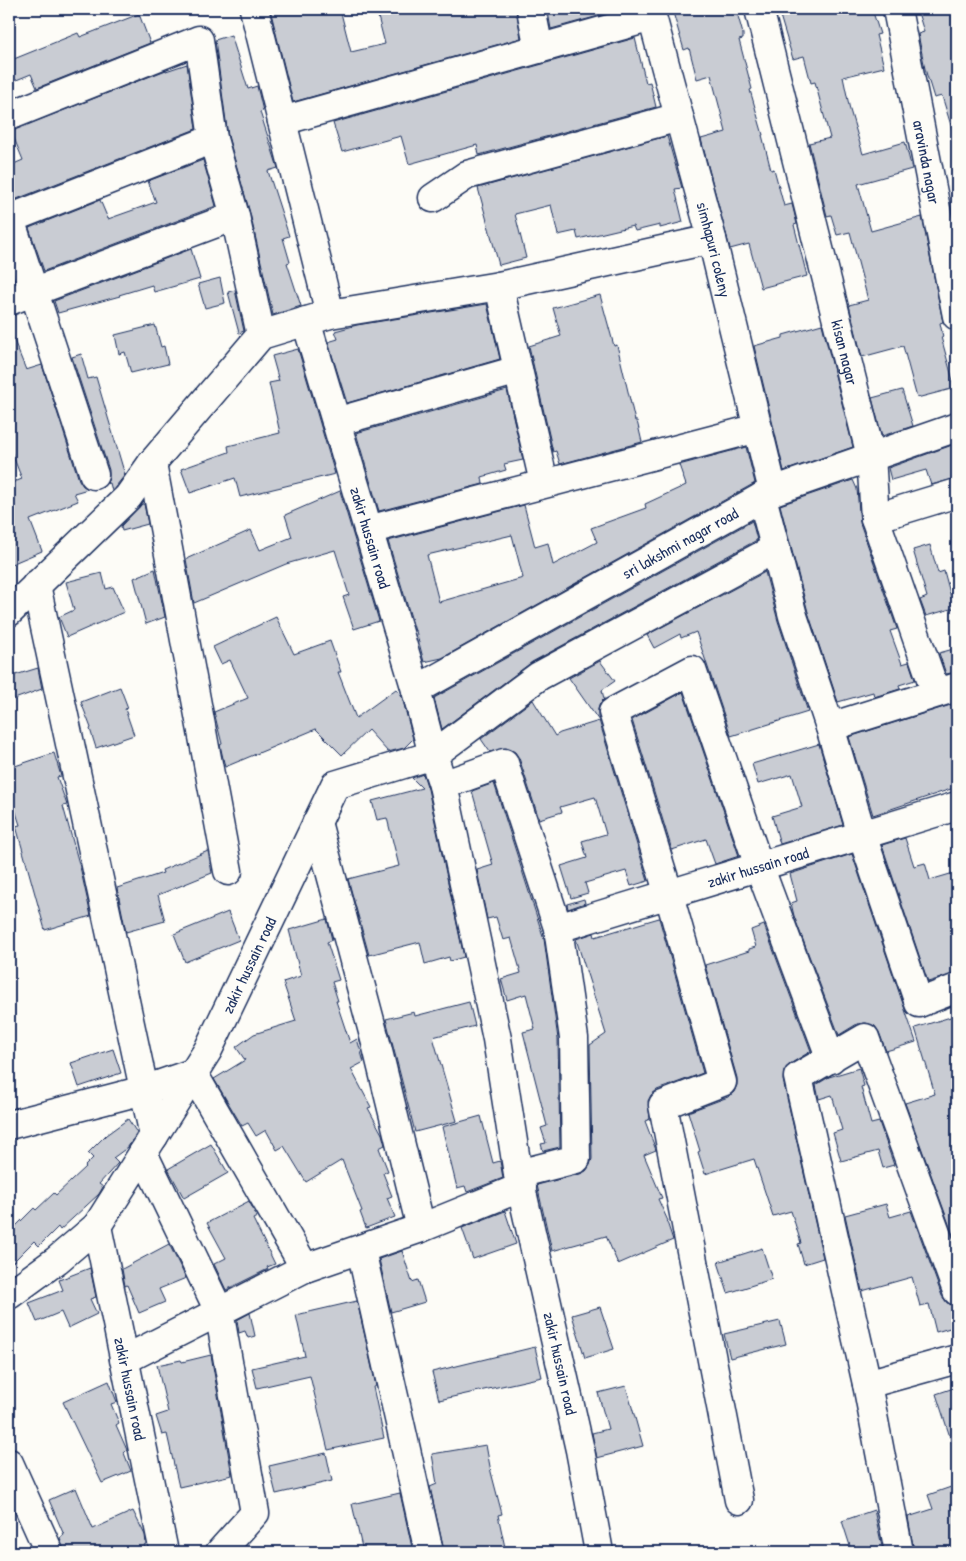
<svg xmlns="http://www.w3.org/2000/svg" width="966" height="1561" font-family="'Patrick Hand',sans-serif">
<rect width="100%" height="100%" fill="#fdfcf7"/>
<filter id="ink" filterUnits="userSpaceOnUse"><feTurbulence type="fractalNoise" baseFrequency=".02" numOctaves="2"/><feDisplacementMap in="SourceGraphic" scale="10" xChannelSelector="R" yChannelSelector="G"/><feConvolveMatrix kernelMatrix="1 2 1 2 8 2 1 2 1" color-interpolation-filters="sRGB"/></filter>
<g filter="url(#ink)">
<g fill="#c9ccd3" stroke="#1b2f5e" fill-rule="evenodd">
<polygon points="270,9 340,9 351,52 385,44 376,9 516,9 521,38 293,102"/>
<polygon points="560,9 624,9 551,29 548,12"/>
<polygon points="672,9 736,9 743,34 743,39 739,40 752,89 750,90 763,135 762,135 771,170 774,169 784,206 792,204 797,224 794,225 807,276 761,288 749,244 730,249 701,139 726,132 711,75 697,79 689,48 684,50"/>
<polygon points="778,9 872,9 880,34 876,35 884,67 843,77 850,110 863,154 905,142 912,169 858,184 871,231 922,217 943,322 940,323 943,337 941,337 955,388 917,398 903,346 862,357 849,305 868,300 850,232 837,235 831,215 827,216 809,143 830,138 815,82 811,83 804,56 793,59"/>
<polygon points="917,9 957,9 957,131 953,132 942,96 934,98 925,69 918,34 924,32"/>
<polygon points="139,14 150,43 37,88 31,74 9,83 9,61 78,33 80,37"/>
<polygon points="231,35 248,89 257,86 263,111 260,112 278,168 268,171 289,236 283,238 290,262 287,263 301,306 273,315 250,213 228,136 215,40"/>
<polygon points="635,38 646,83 650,82 656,107 479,155 477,145 409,164 401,136 342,152 333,123"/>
<polygon points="187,64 196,129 9,202 9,166 23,160 11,131 166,70 166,71"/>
<polygon points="667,136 682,188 675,189 683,222 660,228 660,225 635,231 633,226 578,239 576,231 558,235 551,205 515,214 526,258 499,265 478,188"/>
<polygon points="203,160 216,206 44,271 29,228 100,200 108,219 156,202 148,181"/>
<polygon points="191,249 200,279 154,292 152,285 119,295 120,296 58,313 54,301"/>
<polygon points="220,278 225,303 205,308 198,284"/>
<polygon points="235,290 244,331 239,333 228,292"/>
<polygon points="600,295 614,346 617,345 635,421 637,421 642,442 560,464 556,451 553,452 529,346 561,336 553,308"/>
<polygon points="487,304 500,359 347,403 328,342 338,339 335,331 357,325"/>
<polygon points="822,324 853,447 784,471 754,346 783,338 783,335"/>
<polygon points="155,325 161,347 164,346 168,364 131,373 125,352 119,354 115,335"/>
<polygon points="9,328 26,370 42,365 79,480 83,486 88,489 74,493 78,501 30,520 42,551 9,565 9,484 22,479 9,446"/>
<polygon points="298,349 335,474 240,497 235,478 190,493 181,469 229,452 228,446 280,433 269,383 279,381 272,356"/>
<polygon points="81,354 88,379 96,377 125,475 112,491 110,483 107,484 109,478 109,470 72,357"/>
<polygon points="507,390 523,460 504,464 506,470 482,477 483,484 379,511 356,433"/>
<polygon points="902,390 913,426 882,436 872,398"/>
<polygon points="955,444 957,451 957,478 931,485 926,470 891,480 888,468"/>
<path d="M746,447L755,483L442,658L424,662L416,631H415L388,541L524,505L535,547L548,543L553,565L597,542L591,528L646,508L645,504L686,485L679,465ZM512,535L523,578L439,602L427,555Z"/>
<polygon points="853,480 857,489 860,523 897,629 890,631 902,664 909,662 915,680 899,685 900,689 874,697 873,692 838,702 808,612 780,505"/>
<polygon points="340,491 379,621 354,629 343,597 349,595 335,550 286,564 194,603 186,559 251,530 260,550 292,537 285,515"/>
<polygon points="142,504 144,504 148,524 122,531 121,526"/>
<polygon points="752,521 757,540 532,662 442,729 434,698"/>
<polygon points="930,545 938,573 944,571 954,608 926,616 920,600 927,597 913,550"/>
<polygon points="155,569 165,617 146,624 134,578"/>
<polygon points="765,572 778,621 808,712 731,736 696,632 681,638 680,634 654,648 647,635"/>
<polygon points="102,573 106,589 113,587 124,612 67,637 59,617 74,610 66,582"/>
<polygon points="276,617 294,654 330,641 341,672 338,672 356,718 396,689 402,697 413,739 404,748 388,752 368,730 342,755 316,729 225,767 220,745 222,744 214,712 248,698 230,660 221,664 213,647"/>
<polygon points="957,648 957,672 946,674 939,653"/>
<polygon points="600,661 615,681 602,690 604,699 600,703 598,709 598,717 648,881 631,886 626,871 585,883 588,893 571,898 561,866 587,858 582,841 606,834 595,797 560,807 562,812 539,819 519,758 515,752 506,748 490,752 481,739 533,700 555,736 560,733 599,721 569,678"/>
<polygon points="38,668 42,689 9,701 9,677"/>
<polygon points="120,687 128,708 125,709 134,735 96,748 90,729 91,728 81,702"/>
<polygon points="683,692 739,856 715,864 706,839 672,850 632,720"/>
<polygon points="957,703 957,787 873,815 849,737"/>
<polygon points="819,744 843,825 780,844 772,816 802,807 792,774 758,784 752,764"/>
<polygon points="54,753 61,776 57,777 67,805 63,806 81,871 91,916 45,930 16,826 20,825 11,797 14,796 9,782 9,768"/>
<polygon points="423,774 428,789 464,957 450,961 449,957 425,964 420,942 369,955 348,879 399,866 387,818 377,820 372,801 422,788 412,778"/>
<polygon points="494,783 544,939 558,1039 560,1147 543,1151 541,1144 546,1143 541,1128 547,1126 523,1032 535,1029 526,994 507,1000 501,979 521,973 511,938 503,940 496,917 487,919 477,870 493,865 472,791"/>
<polygon points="905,838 914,866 925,863 930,880 957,872 957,973 928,982 882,845"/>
<polygon points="208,851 212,873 158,895 165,921 126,932 117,888 163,873 162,870"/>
<polygon points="852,854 916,1042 886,1051 879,1032 875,1026 866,1023 857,1024 839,1035 794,916 791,903 797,901 790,874"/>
<polygon points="584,899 585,903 568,909 567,904"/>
<polygon points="228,912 239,940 185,962 174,934"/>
<polygon points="659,918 703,1073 657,1090 651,1095 648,1101 650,1119 645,1121 656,1150 644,1155 662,1198 658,1199 668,1221 667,1222 673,1240 618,1264 606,1236 552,1251 537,1185 580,1174 586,1171 590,1165 592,1159 590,1045 606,1034 576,939 594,933 595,937"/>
<polygon points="327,919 332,940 327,942 339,980 332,982 338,1001 336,1001 350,1043 357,1039 364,1062 351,1069 371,1107 368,1108 382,1134 385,1145 379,1148 388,1171 383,1173 392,1196 387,1198 395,1217 366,1228 360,1212 362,1211 342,1160 306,1182 284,1146 277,1150 266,1130 256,1136 248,1123 242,1126 214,1079 245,1060 236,1047 254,1034 296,1021 283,982 301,976 289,930"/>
<polygon points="764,925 811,1051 790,1064 784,1071 783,1080 823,1258 804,1264 798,1244 801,1243 791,1211 773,1216 754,1159 705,1174 698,1152 700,1151 688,1112 728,1097 734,1092 737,1085 737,1078 705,965 749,951 749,949 756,947 751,930"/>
<polygon points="469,1002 475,1026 433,1037 457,1121 415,1132 386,1019 414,1012 415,1016"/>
<polygon points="957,1015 957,1246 905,1103 935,1094 915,1028"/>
<polygon points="113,1049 121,1073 79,1087 71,1063"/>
<polygon points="859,1068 864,1086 861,1087 871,1124 879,1122 894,1165 883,1168 878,1151 841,1161 833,1133 842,1130 832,1095 819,1099 816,1085 829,1077"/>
<polygon points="481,1116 493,1163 500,1161 503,1178 467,1192 465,1186 457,1188 442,1127"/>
<polygon points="128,1119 137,1133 128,1147 113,1158 118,1163 99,1184 103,1187 99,1194 60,1230 58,1227 39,1246 34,1241 9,1266 9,1233 34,1208 36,1210 54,1193 56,1195 86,1167 85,1166 93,1158 88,1153 106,1135"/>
<polygon points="211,1144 228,1173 184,1198 168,1169"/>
<polygon points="249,1201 257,1217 253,1219 275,1264 267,1267 268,1269 226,1290 214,1264 226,1258 207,1223"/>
<polygon points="886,1204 890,1217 911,1211 942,1296 947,1303 957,1306 957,1326 936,1332 929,1304 920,1306 912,1277 862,1291 845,1215"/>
<polygon points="505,1211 516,1244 473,1259 462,1228"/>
<polygon points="169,1244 186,1278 159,1289 165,1302 139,1313 127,1285 125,1286 122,1269"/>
<polygon points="762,1248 772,1279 728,1293 718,1262"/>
<polygon points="402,1251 412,1282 418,1280 425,1302 391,1312 379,1259"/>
<polygon points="90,1268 96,1297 90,1299 97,1314 68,1328 61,1312 37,1322 29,1303 63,1290 59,1280"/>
<polygon points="357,1301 376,1386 373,1387 384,1438 328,1450 310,1376 257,1388 252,1368 305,1356 296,1315"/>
<polygon points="600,1307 614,1349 585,1358 572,1315"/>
<polygon points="250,1313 255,1336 248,1338 245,1331 239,1333 237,1320"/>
<polygon points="780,1321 786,1344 730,1358 724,1334"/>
<polygon points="535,1347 542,1377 439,1400 432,1372"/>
<polygon points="211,1355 232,1475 179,1487 167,1434 162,1435 156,1416 168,1412 157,1365 181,1360 182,1362"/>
<polygon points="109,1381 117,1402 111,1404 119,1423 116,1425 127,1450 124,1453 131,1471 102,1483 63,1402"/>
<polygon points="626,1386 643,1446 597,1458 592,1433 608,1429 598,1393"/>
<polygon points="957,1387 957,1448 954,1449 936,1394"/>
<polygon points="486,1445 491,1472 502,1514 498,1515 506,1552 444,1552 430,1487 437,1484 432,1454"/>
<polygon points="326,1453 332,1481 276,1494 269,1466"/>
<polygon points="951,1487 957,1505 957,1546 939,1552 914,1552 908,1517 933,1509 928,1495"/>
<polygon points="76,1488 93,1529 133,1511 145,1535 146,1544 144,1545 147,1552 64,1552 60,1538 64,1535 49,1500"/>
<polygon points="400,1493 413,1552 363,1552 352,1504"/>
<polygon points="874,1510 883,1551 852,1552 842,1521"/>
</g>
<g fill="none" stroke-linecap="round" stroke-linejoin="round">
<g stroke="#1b2f5e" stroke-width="31">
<g id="minor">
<polyline points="254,9 330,314"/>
<polyline points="531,9 539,49"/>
<path id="s1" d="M650,9L712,239L773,491"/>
<path id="s2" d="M759,9L871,456L875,518L936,693"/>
<path id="s3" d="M897,9L957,316"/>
<polyline points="9,116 199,40 213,139 235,216 261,335"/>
<polyline points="282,121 652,17"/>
<polyline points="433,198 467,175 679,117"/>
<polyline points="9,219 213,139"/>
<polyline points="10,219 94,475"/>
<polyline points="499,286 544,483"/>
<polyline points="9,301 235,216"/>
<path id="s4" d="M306,321L416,690L433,755L443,785L497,1039L518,1174L580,1450L599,1552"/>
<polyline points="336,422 518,370"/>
<polyline points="152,463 228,871"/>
<polyline points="762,497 793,616 830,727 862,835 919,1003 957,988"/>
<polyline points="875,518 957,493"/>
<polyline points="368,530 758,428"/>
<polyline points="36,585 154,1136"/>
<polyline points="9,612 128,497 152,463 261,335 330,314 499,286 712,239"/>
<path id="s5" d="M416,690L773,491L957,427"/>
<polyline points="830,727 957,687"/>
<polyline points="443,785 504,763 558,928 574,1038 576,1159 518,1174"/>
<polyline points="317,822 377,1047 421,1228"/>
<path id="s6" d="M558,928L957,806"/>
<polyline points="9,1125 144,1090 193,1073 305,1268"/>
<polyline points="143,1153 219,1311 255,1513 220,1552"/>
<path id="s7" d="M97,1226L164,1552"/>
<polyline points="361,1250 429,1552"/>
<path id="s8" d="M9,1295L57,1260L97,1226L208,1050L335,785L433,755L539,676L776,548"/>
<polyline points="124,1360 305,1268 421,1228 522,1187"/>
<polyline points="867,1384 957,1359"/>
<polyline points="9,1463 49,1552"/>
<polyline points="739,1500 663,1105 722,1082 669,895 613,712 692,670 759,866 831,1059"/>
<polyline points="899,1552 867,1384 798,1077 865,1038 957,1291"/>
</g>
</g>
<use href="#minor" stroke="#fdfcf7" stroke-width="28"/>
</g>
</g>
<g text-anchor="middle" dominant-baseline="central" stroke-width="4.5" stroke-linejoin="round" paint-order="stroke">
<g font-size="16" fill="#1b2f5e" stroke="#fdfcf7">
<text stroke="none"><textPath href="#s3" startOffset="156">aravinda nagar</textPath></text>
<text stroke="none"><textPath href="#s1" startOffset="249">simhapuri coleny</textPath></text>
<text stroke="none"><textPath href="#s2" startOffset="354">kisan nagar</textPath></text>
<text stroke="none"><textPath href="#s4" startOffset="226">zakir hussain road</textPath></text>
<text stroke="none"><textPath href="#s5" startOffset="302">sri lakshmi nagar road</textPath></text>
<text stroke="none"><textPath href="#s6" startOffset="209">zakir hussain road</textPath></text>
<text stroke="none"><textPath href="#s8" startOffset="414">zakir hussain road</textPath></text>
<text stroke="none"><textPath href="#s4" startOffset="1074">zakir hussain road</textPath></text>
<text stroke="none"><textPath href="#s7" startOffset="166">zakir hussain road</textPath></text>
</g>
</g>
<rect width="966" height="1561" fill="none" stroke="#fdfcf7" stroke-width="30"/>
<rect x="15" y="15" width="936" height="1531" fill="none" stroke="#1b2f5e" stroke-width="2" filter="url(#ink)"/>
</svg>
